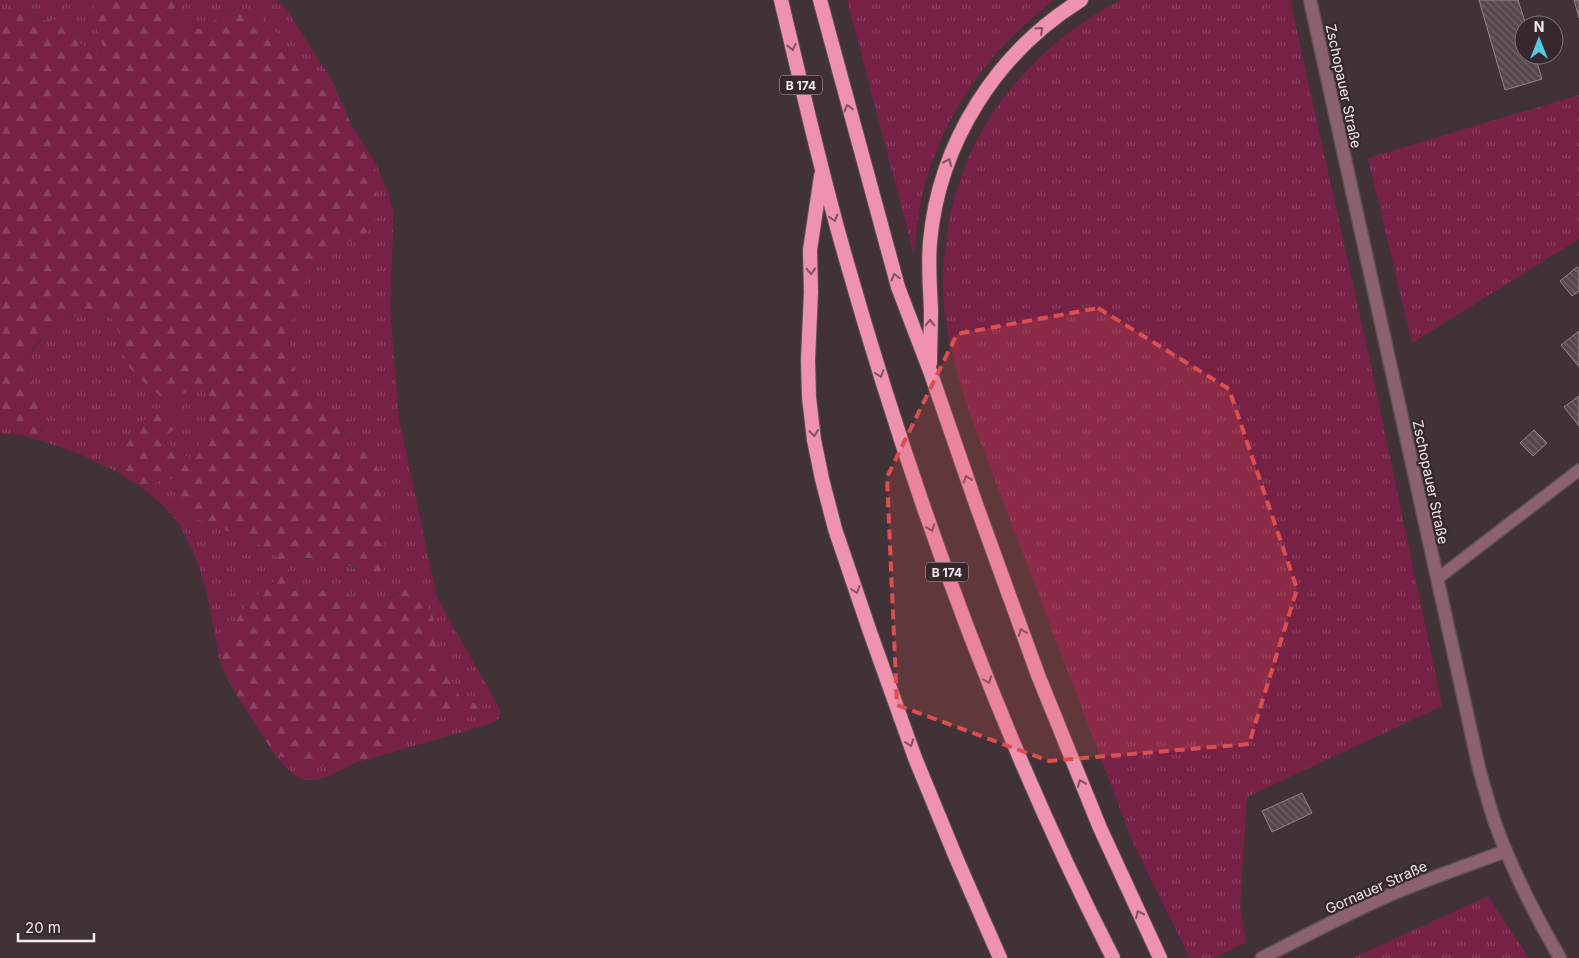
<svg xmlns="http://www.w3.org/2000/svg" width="1579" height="958" font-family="Inter,sans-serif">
<defs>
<pattern id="grass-tufts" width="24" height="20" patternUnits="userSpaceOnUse" patternTransform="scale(1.25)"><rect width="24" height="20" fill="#772245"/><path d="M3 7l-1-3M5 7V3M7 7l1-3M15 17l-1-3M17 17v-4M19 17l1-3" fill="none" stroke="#8b4260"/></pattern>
<pattern id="forest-firs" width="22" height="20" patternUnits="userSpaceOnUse" patternTransform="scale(1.25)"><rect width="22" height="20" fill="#772245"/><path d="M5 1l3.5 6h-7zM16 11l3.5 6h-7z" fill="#8b4260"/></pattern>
<pattern id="building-back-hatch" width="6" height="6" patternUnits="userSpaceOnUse" patternTransform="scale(1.25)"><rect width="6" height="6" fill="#58484d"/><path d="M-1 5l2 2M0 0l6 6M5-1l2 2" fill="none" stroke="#716367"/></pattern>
</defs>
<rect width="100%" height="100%" fill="#413237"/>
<g fill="url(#grass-tufts)">
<path d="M0,0H94V14L104,46V51L94,56L80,43L70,25L65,19C39,23 40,19 21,5L10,8L2,31L0,32Z"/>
<polygon points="177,0 276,0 287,10 331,79 309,79 270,24 236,8 199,29 185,25 174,12"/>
<path d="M847,0H1054C992,48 949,104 926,180C919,205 916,230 914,255Z"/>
<path d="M1120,0H1290L1369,357L1442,706L1247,797L1240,906L1246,942L1215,958H1190L1133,843L968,409C958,375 947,342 944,306C941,282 944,258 947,235C962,130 1028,49 1120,0Z"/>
<polygon points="1579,95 1579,239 1412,343 1368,158"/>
<path d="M375,162L389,195L393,212V230L390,310L399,419L437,598L500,709V718L490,724L396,751L406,737L409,723L416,716L446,709L478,713L480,706L460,697L448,676L439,652L433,616L421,595L415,588C403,588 393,596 382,601L367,596H351L335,591L310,590L292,591C281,581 286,571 294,560C314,557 345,561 362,573L347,459L338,456L334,444L337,438L346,433L322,405L307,397L297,382L289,349L290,324L307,279L331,247L361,238L377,208Z"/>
<path d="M102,312L111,318L118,328L123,350L141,379L164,398L168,399L199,386L213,399V403L206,412L210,429L207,435L200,442L199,452L196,458C184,458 171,448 164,440L166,435L178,426L164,411L159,409C142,415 116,455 119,473L80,454L36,439L42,430L41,403L30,379L27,365L30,353L56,324L78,314Z"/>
<polygon points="0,409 9,415 21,435 0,433"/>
<polygon points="171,478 177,480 179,486 177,505 192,518 212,523 237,536 261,545 272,550 279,560 278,571 273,583 247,604 232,628 220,662 207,594 197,561 180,525 161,503 138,485 151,485 160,479"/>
<path d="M275,755L314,765L332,766L354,763C337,771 313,789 295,775C288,770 281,761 275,755Z"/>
<polygon points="1488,896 1529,958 1353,958"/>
</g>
<path fill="url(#forest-firs)" d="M94,0H177L174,12L185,25L199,29L237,8L256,12L270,24L309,79H331L352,126L375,162L377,208L373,225L361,238L331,247L307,279L290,324L289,349L297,382L307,397L345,416L350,424C345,435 339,434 334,444L338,456L347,459L361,447H370L375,454L385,514L384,570L380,579L376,582H370L362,573L354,567L326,561L307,558L295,560C286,571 281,581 292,591L310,590L335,591L351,596H367L382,601L396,595L407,588H415L421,595L433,616L439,652L448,676L460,697L480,706L481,709L478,713L446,709L416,716L409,724L406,737L396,751L354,763L332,766L314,765L275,755L231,686L220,662L232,628L247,604L273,583L278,571L279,560L272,550L261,545L237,536L212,523L192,518L177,505L179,486L177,480C161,474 151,490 137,484C130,482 124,476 119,473C116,455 142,415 159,408L174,417L180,422L179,426L166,435L164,440C172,449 184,458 196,458L199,452L200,442L207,435L210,429L206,412L213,403V399L199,386C190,388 176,400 168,399C162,399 156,392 152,389C144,382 136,376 130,368C120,352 122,318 102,312C99,311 94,312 91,313C73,314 59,320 48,333C42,339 33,346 30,353C16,383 60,403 36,439L21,435L9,415L0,409V32L2,30L10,8L14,4C26,5 30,15 39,19C47,22 57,20 64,19L70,25L80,43L94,56L104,51L94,14Z"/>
<g fill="url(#building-back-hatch)" stroke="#958489">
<polygon points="1479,0 1518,0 1526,25 1524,25 1524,55 1535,55 1542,79 1505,90"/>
<polygon points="1574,0 1579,0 1579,18"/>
<polygon points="1577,267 1579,269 1579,291 1572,296 1560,281"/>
<polygon points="1579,331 1579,367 1561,345"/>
<polygon points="1579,396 1579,426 1564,407"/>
<polygon points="1534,430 1547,443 1533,456 1520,443"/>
<polygon points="1302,793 1312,813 1272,832 1262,811"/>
</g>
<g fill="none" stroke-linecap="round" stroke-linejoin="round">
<g stroke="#5e5054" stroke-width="14">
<polyline id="service" points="1437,579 1579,470"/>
</g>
<g stroke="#5e5054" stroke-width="15">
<g id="tertiary">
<path d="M1310,0L1479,768C1484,786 1489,805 1495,823C1512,870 1535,915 1560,958"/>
<path d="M1262,958C1305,936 1348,913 1392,894C1430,878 1468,865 1506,851"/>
</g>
</g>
<g stroke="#5e5054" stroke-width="16">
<g id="trunk">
<path d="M781,0C800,79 818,159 840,238C909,485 996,729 1113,958"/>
<polyline points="820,0 898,287 930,371 977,507 1038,675 1100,828 1160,958"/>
<polyline points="821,176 810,250 811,292 808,360 809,397 814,440 822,479 835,529 870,632 915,758 957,860 1000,958"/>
<path d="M930,363C930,345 931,328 931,310C930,287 928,265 930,242C939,142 997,52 1081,0"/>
</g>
</g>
<use href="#service" stroke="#8c626f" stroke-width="11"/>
<use href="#tertiary" stroke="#8c626f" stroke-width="12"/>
<use href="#trunk" stroke="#ee92b0" stroke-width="14"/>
</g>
<defs><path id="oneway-chevron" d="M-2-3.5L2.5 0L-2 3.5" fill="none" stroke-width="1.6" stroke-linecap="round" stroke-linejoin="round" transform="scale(1.25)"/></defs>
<g stroke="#805261">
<use href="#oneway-chevron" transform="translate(1040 30) rotate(-42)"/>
<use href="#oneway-chevron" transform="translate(792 47) rotate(77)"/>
<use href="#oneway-chevron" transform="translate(848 108) rotate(-105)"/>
<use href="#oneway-chevron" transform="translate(948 162) rotate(-68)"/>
<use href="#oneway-chevron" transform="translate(834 218) rotate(75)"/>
<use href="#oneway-chevron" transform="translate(811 271) rotate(88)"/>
<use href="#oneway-chevron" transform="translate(895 277) rotate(-106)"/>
<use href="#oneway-chevron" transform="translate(930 323) rotate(-90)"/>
<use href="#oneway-chevron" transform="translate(880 374) rotate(72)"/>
<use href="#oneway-chevron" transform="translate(814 433) rotate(83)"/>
<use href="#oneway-chevron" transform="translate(967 479) rotate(-109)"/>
<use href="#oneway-chevron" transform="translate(931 528) rotate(70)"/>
<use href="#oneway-chevron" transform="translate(856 590) rotate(72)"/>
<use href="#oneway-chevron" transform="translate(1022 632) rotate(-110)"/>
<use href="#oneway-chevron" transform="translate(988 680) rotate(69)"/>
<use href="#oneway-chevron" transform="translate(910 743) rotate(70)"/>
<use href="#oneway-chevron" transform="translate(1081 783) rotate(-112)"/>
<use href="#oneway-chevron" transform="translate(1139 914) rotate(-115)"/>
</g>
<path fill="#dc4f50" fill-opacity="0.2" stroke="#dc4f50" stroke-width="4" stroke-dasharray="10 6" stroke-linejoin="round" d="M1098,308L1229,389L1297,589L1249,744L1049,761L897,705L887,477L957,334Z"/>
<g text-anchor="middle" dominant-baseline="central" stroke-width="4.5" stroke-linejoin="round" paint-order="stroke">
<g fill="#36282d" stroke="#bcb0b4" stroke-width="1">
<rect x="780" y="75.5" width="42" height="19" rx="4"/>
<rect x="926" y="562.5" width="42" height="19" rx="4"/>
</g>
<g font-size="12" font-weight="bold" fill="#f5ebee">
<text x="801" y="85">B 174</text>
<text x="947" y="572">B 174</text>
</g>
<g font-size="14" fill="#f5ebee" stroke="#36282d">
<text transform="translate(1344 86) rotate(78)">Zschopauer Straße</text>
<text transform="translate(1431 482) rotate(78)">Zschopauer Straße</text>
<text transform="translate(1376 887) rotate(-24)">Gornauer Straße</text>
</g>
</g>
<g transform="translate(1539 40)"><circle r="24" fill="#36282d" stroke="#82767a"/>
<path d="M0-4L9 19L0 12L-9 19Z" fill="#54cadc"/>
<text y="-8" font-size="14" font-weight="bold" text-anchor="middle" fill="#f5ebee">N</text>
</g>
<path d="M18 933v8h76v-8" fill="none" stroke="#f5ebee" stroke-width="2.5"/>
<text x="25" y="933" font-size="15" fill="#f5ebee" stroke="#36282d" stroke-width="4" paint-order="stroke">20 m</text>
</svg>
